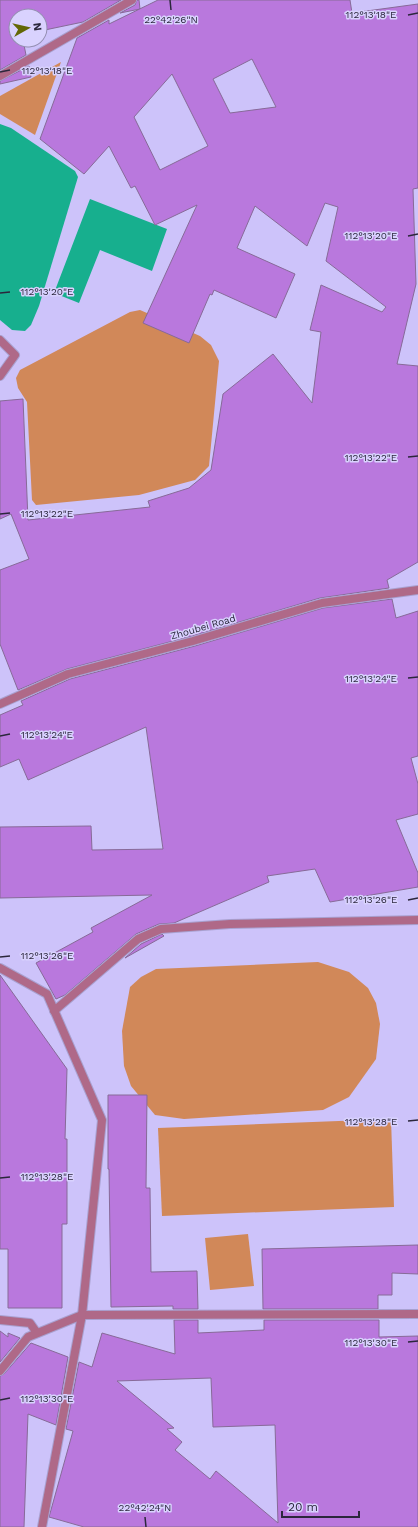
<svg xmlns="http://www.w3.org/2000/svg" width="418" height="1527" font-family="'Work Sans',sans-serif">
<rect width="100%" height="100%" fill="#cdc3fa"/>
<g fill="#d18859">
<polygon points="61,62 35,135 0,114 0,96"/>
<polygon points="140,310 200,336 211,345 219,361 209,466 195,480 139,495 36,505 32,500 27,402 18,388 16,378 20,370 130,312"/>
<polygon points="318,962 349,972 368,988 376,1003 380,1024 376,1059 349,1097 323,1110 184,1119 155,1115 131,1086 124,1066 122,1031 130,987 141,977 156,969"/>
<polygon points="391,1119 394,1207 162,1216 158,1128"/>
<polygon points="248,1234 254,1286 210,1290 205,1238"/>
</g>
<g fill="#17af8e">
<polygon points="0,124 11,128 75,171 78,177 39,306 31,325 25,331 12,330 0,320"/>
<polygon points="90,199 167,229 152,271 100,250 79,303 54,293"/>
</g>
<g fill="#b978dd" stroke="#876a98" fill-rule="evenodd">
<polygon points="0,0 121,0 83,22 40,31 40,16 16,16 16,40 23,40 26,55 0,70"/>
<polygon points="137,0 139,0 140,9 120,13 135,5"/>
<path d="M158,0H350L352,13L418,4V188L413,189L416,284L397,364L418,366V562L387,580L389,588L320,598L192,636L67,669L18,690L0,644V570L29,559L11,514L0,519V401L23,399L28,520L150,507L148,501L189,488L211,470L223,394L273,354L312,403L321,332L310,330L321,285L382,312L386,307L326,261L338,207L325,203L307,246L255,206L237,248L295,274L276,318L214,290L212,295L210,294L189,343L143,323L197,205L155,225L135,186L131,188L109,146L84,174L40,139L77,38L109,20V24ZM252,59L276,107L230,113L213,79ZM172,74L208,146L160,170L134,117Z"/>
<polygon points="29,66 31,77 0,84 0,81"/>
<polygon points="392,599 396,618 418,611 418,756 411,758 418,784 418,814 396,820 418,873 418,887 330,902 315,869 267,876 269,882 174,923 159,924 136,934 65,995 56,999 36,963 93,932 91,928 152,895 0,898 0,827 91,826 92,850 163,849 146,727 28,780 19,759 0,767 0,715 23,705 21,701 70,679 195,646 323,608"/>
<polygon points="162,934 164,936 125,958 141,944"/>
<polygon points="0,975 67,1069 65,1139 67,1139 67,1224 62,1224 62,1308 8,1308 8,1249 0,1249"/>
<polygon points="108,1095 147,1095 146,1188 150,1188 151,1272 197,1271 198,1309 173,1309 173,1306 111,1307 109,1169 108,1169"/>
<polygon points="418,1245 418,1274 392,1273 392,1295 378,1295 378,1309 263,1309 262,1249"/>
<path d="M174,1320H198V1333L264,1330V1320H379V1337L418,1336V1527H84L49,1517L73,1431L66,1429L79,1362L92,1367L102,1333L175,1354ZM211,1378L213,1427L275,1425L278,1523L216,1471L210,1479L175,1450L182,1442L167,1429L174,1428L117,1381Z"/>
<polygon points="0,1331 8,1337 8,1333 20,1338 0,1362"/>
<polygon points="31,1343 68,1357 56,1425 28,1414 24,1527 0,1527 0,1376 4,1374"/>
</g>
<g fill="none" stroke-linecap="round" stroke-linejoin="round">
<g stroke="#a9a1d0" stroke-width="10">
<g id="service">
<polyline points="0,76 132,0"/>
<polyline points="0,340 15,355 0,376"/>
<polyline points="54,1011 138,939 161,929 230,924 418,920"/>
<polyline points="0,1320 30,1323 37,1333"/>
<polyline points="0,1371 28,1337 82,1315"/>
</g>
</g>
<g stroke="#a9a1d0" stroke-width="10">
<g id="minor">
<polyline points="0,704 68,674 193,641 322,603 418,590"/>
<polyline points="0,968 47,994 102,1120 82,1315 418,1314"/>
<polyline points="42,1527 82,1315"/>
</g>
</g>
<use href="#service" stroke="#af6988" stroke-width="8"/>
<use href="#minor" stroke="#af6988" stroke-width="8"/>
</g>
<path fill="none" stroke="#2b273c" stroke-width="1.5" d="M170,0L171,10M408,15L418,13M0,72L10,70M408,236L418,234M0,293L10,292M408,457L418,456M0,514L10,513M408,678L418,677M0,736L10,734M408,900L418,898M0,957L10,956M408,1121L418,1120M0,1178L10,1177M408,1342L418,1341M0,1400L10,1398M145,1517L146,1527"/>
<g text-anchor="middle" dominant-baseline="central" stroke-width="3" stroke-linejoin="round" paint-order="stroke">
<g font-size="10" fill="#2b273c" stroke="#d9d2fe">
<text transform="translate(203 627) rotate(-16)">Zhoubei Road</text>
</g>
</g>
<g font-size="10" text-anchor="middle" fill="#2b273c" stroke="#d9d2fe" stroke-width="3" stroke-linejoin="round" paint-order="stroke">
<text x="371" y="18">112°13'18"E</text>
<text x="171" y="23">22°42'26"N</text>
<text x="47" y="74">112°13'18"E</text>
<text x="371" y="239">112°13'20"E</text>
<text x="47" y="295">112°13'20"E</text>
<text x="371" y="461">112°13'22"E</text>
<text x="47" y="517">112°13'22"E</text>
<text x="371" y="682">112°13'24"E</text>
<text x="47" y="738">112°13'24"E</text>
<text x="371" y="903">112°13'26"E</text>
<text x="47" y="959">112°13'26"E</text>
<text x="371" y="1125">112°13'28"E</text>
<text x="47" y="1180">112°13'28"E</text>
<text x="371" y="1346">112°13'30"E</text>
<text x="47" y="1402">112°13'30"E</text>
<text x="145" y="1511">22°42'24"N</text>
</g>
<g transform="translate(28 28) rotate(82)"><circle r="19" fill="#d9d2fe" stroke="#938eb0"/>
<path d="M0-3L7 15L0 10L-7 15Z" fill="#636705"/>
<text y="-6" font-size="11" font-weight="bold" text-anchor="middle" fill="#2b273c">N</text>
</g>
<path d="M282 1511v6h77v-6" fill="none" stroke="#2b273c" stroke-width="2"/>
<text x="288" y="1511" font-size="12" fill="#2b273c" stroke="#d9d2fe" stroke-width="3" paint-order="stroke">20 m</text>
</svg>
